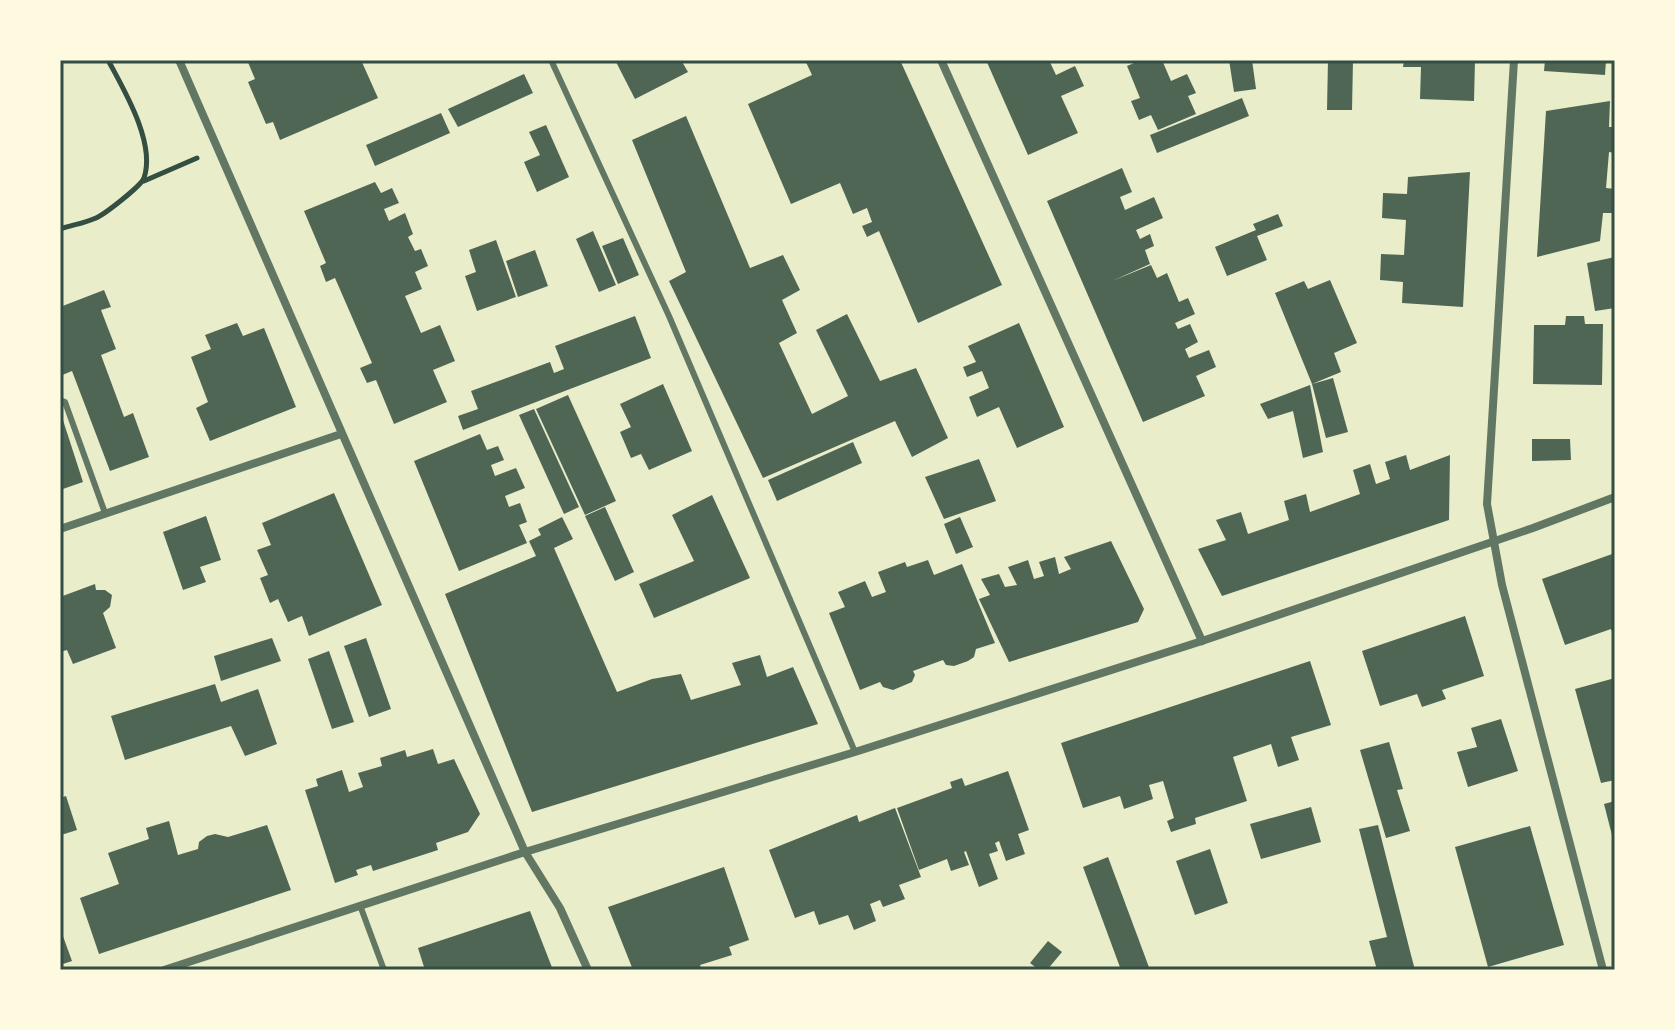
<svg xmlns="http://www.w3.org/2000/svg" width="1675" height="1030" font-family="'Exo 2',sans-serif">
<rect width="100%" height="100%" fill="#e9edc9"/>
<g fill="#4f6655">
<polygon points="247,60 361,60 378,98 280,140 273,122 266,124 248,82 255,79"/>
<polygon points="615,60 681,60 688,72 635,99"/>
<polygon points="805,60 900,60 1002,285 918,323 879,231 867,237 862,226 872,222 867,208 853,214 840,183 791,204 748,104 812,75"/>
<polygon points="986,60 1049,60 1056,75 1075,66 1084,86 1061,96 1078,133 1028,155"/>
<polygon points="1141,60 1162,60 1171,81 1187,74 1196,93 1188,96 1196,114 1158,130 1151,115 1139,120 1131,101 1140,98 1127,66"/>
<polygon points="1229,60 1252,60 1256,89 1234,92"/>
<polygon points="1328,60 1353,60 1352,110 1327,110"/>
<polygon points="1404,60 1475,60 1474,101 1420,99 1421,67 1403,67"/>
<polygon points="1545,60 1606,60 1605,75 1544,71"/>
<polygon points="524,74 533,93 458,127 448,109"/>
<polygon points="1242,98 1249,116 1157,153 1150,135"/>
<polygon points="1610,101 1609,127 1615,127 1615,153 1609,152 1606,188 1615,189 1615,213 1603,213 1600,241 1537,257 1546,111"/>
<polygon points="441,113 450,133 375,166 366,145"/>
<polygon points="686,116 750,268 783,255 800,290 782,300 797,333 779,343 812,414 848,396 816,330 847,314 880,381 916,368 948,438 912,457 895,421 763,478 669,281 686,272 632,140"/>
<polygon points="546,125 569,177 537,192 524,162 540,155 529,132"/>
<polygon points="1122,168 1132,192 1120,197 1125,210 1154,197 1163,218 1136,230 1140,239 1150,234 1154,246 1145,250 1150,264 1112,281 1151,265 1157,278 1167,273 1179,302 1188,298 1195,314 1175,323 1178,329 1190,324 1198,342 1185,349 1189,358 1209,350 1216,367 1196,376 1205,396 1143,422 1047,201"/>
<polygon points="1470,172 1463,307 1402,303 1403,282 1380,280 1381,254 1404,255 1406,220 1382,218 1383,193 1407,194 1408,177"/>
<polygon points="375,182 381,193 392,188 399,203 384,209 389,221 405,213 413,234 408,237 415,251 421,249 428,266 415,272 422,289 405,296 421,333 440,325 455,361 433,370 447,402 394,424 376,380 367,383 360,368 372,363 335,278 326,282 320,266 326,263 304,211"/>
<polygon points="1278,214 1283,226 1257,236 1267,260 1227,276 1215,247 1256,230 1253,224"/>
<polygon points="593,231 616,285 599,292 576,239"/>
<polygon points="623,238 639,275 618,284 602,246"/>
<polygon points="496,240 516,297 477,311 465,276 476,272 469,250"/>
<polygon points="535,250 548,286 518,297 506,261"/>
<polygon points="1615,257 1615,308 1595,311 1587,263"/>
<polygon points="1330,280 1357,343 1334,353 1341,372 1312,384 1333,378 1348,432 1326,438 1312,384 1275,293 1304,281 1308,289"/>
<polygon points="104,290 111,307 101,310 116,349 101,355 124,417 133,413 149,457 110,471 72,371 60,376 60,307"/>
<polygon points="635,316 651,358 463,430 458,416 478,409 471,391 550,362 554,373 564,369 555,346"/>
<polygon points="1566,316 1584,316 1585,324 1603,324 1602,385 1533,384 1534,325 1565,325"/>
<polygon points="237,323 243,336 264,328 296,407 210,441 196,408 208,402 191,357 211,349 205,335"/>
<polygon points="1019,323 1064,427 1017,448 999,407 977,417 969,397 989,388 982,371 967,377 963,367 976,362 968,346"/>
<polygon points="663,384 692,451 649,470 641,454 631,458 620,432 631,427 620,404"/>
<polygon points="1310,385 1323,452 1303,458 1293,411 1268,419 1260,404"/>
<polygon points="568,395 616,501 585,515 536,409"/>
<polygon points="534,409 579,507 564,514 519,415"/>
<polygon points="61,414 83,482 60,490 60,415"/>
<polygon points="480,434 487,450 498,446 504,460 491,465 495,476 516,468 525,488 505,496 509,507 520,503 527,522 519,525 527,543 459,571 414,461"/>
<polygon points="1532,439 1570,439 1571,460 1532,461"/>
<polygon points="853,442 862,463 777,501 768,480"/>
<polygon points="1406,455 1410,470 1450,455 1449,520 1222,596 1198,549 1226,540 1216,520 1241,512 1248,534 1289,520 1284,501 1306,494 1310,512 1360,494 1353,470 1370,464 1376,484 1390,479 1385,462"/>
<polygon points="979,459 996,501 944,519 925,477"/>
<polygon points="334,493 382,605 309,636 302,616 288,622 278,599 270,603 260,578 268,575 257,550 271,545 262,523"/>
<polygon points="712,495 750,578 654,618 639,584 694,561 672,515"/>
<polygon points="605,507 634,572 615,581 585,516"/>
<polygon points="206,516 221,560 200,567 206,582 183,590 163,532"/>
<polygon points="562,517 573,539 554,548 617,692 652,679 681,674 691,700 741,685 732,663 760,655 767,677 793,667 818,724 532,812 445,594 536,556 529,541 541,535 538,529"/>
<polygon points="960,517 973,547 956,554 944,524"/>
<polygon points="1111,541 1144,609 1138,622 1009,662 979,599 990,595 981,579 999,574 1005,587 1017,585 1008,567 1028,560 1034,579 1044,576 1039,562 1055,557 1059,574 1071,569 1064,557"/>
<polygon points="1615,553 1615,640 1611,629 1565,645 1542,579"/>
<polygon points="928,560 934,575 962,564 995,643 976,649 974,657 968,661 954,666 946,665 943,660 913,671 915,675 912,682 893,690 883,687 880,682 860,690 829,613 845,607 838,592 865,581 872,597 886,592 878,572 905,562 907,567"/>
<polygon points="95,584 96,590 105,590 112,595 110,607 103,613 116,648 73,664 67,650 60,652 60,597"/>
<polygon points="1465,616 1484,676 1442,690 1446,699 1422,707 1417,694 1380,706 1362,651"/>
<polygon points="272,638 281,661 221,681 214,656"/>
<polygon points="366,638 391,709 369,717 344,646"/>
<polygon points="329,651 354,722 332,729 308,659"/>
<polygon points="1310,661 1331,725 1291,737 1299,760 1278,767 1271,744 1233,757 1247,801 1195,818 1196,824 1171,832 1167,821 1174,818 1163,781 1149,785 1153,799 1124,809 1120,796 1083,808 1061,743"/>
<polygon points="1615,678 1615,780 1601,783 1575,689"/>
<polygon points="215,684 221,702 258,689 277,744 245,756 231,726 125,760 111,716"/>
<polygon points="1501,719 1518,771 1468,787 1457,752 1477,747 1471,728"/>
<polygon points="1389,742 1403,789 1397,790 1410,831 1386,838 1360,750"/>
<polygon points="433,749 438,764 454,759 480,814 468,832 436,843 438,850 373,871 371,865 356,870 358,875 335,883 305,790 318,786 316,779 342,770 349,792 363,787 358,773 382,766 380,758 405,750 407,757"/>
<polygon points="1008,771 1029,830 1018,834 1025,854 1006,861 999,841 995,843 998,851 989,854 998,879 979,887 966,851 964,852 969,865 951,871 947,859 919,870 897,808 952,788 950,782 962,778 965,786"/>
<polygon points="66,796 77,830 61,835 60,798"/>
<polygon points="1615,801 1615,842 1614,843 1604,804"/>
<polygon points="1311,807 1321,842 1261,859 1250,824"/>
<polygon points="895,808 921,877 899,885 905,899 883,907 880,900 870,904 876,921 854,930 848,915 819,925 814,911 795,918 769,850 857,815 859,822"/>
<polygon points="169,821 178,855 198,849 199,842 207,836 215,834 228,837 267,825 291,890 99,954 80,898 119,884 108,853 149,839 146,828"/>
<polygon points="1378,825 1411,955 1415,970 1377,970 1369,941 1387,937 1359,829"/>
<polygon points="1530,826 1564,945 1488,967 1455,847"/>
<polygon points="1210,849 1228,903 1195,915 1176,861"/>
<polygon points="1108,857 1150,970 1121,970 1083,867"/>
<polygon points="724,867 749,940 729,947 732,955 700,965 702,970 633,970 608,907"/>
<polygon points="530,911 553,970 425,970 418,948"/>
<polygon points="60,928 72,961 60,965"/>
<polygon points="1048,941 1062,952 1047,970 1039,970 1030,963"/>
</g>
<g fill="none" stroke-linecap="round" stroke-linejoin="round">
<g stroke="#344e41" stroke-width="5">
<polyline points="144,181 197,158"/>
<path d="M60,229C72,225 85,223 96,218C105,214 141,186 144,178C156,143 124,90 108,60"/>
</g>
<g stroke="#617663" stroke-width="6">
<polyline points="551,60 669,316 855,752"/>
<polyline points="60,400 65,402 105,513"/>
<polyline points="361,908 384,970"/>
</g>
<g stroke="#617663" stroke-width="8">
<polyline points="179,60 525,852 560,908 588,970"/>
<polyline points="941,60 1202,641"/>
<polyline points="1514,60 1487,504 1502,585 1603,970"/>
<polyline points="60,529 341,434"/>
<polyline points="164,970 525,852 855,752 1202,641 1533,528 1615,497"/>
</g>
</g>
<rect width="1675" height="1030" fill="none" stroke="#fefae0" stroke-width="124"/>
<rect x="62" y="62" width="1551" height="906" fill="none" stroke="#344e41" stroke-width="3"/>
</svg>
